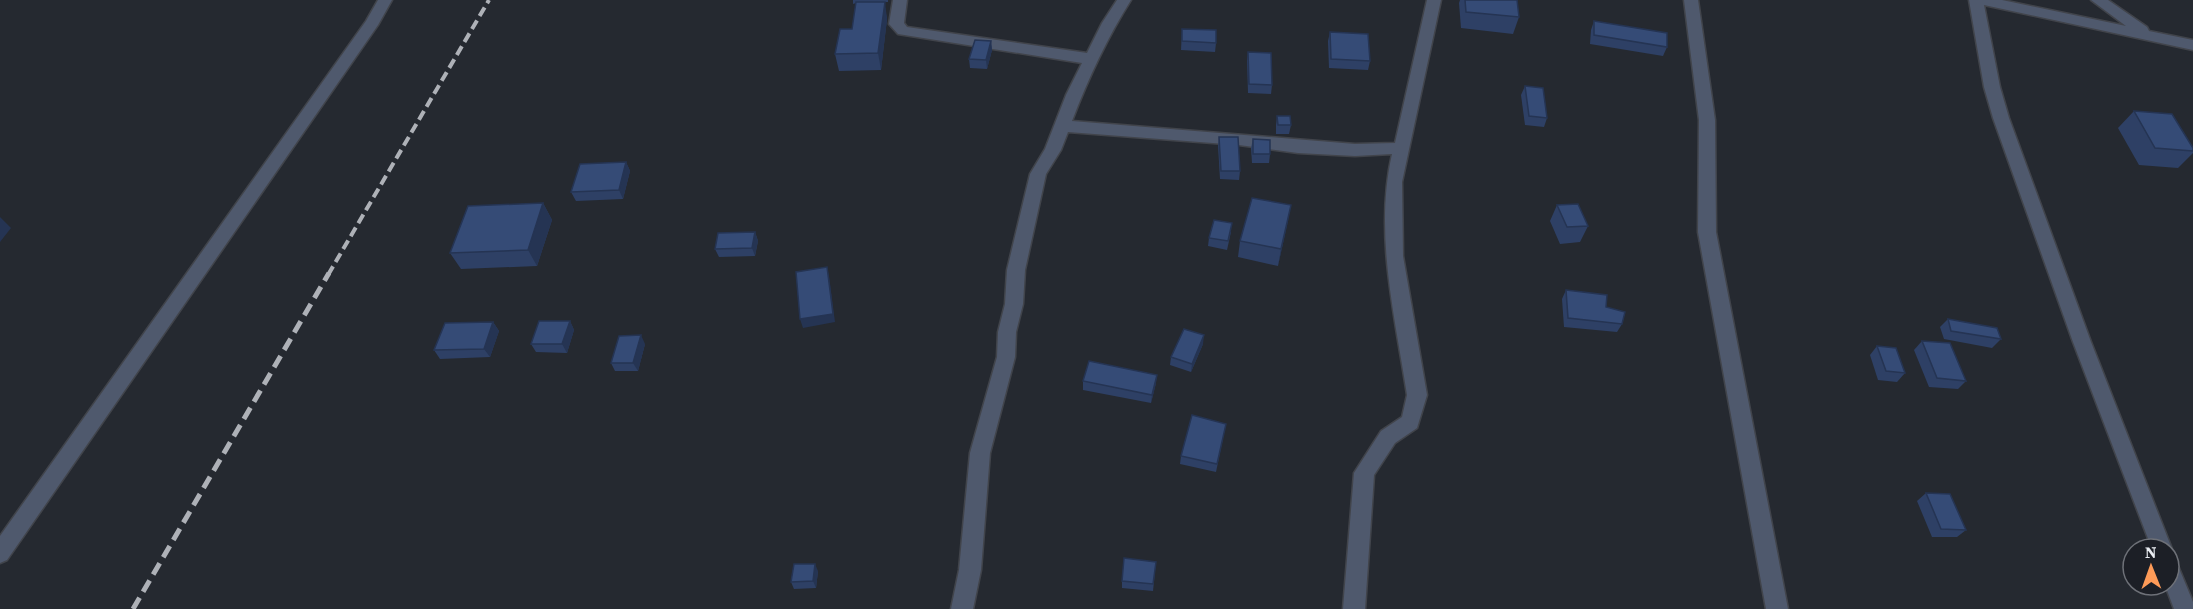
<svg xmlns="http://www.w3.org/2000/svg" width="2193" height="609" font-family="'Source Serif 4',serif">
<rect width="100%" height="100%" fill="#252930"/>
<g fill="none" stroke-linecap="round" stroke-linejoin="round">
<g stroke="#41444b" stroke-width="3">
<g id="street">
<polygon points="378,0 392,0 378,25 7,560 0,563 0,536 366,21"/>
<path d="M893,0H907L904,23L907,27L1087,53L1102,23L1117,0H1131C1107,38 1088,79 1072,121L1355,144L1395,143L1427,0H1441L1402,182L1403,256L1427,395L1417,428L1395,443L1374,475L1365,609H1343L1354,473L1381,431L1402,417L1407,395C1395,316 1374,234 1392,154L1355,156L1298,153L1239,145L1068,132L1061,150L1046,174L1025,270L1023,304L1016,332L1015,357L990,453L981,570L973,609H951L959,570L970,453L997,357L998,332L1005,304L1007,270L1030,174L1045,149L1066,95L1082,63L898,34L889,24Z"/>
<polygon points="1684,0 1698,0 1715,120 1716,232 1788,609 1766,609 1698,232 1699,120"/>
<polygon points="1969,0 2002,0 2126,26 2091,0 2108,0 2147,27 2149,31 2193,40 2193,50 1984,5 2000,87 2009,118 2091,342 2172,549 2169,556 2169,549 2152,549 2073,342 1993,118 1984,87"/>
<polygon points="2169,558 2176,561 2193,602 2193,609 2174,609 2165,585 2169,585"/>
</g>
</g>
<use href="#street" fill="#4f596d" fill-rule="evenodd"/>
<polyline stroke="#aeb1b7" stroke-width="4" stroke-dasharray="10 5" stroke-linecap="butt" points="328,275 489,0"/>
<polyline stroke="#aeb1b7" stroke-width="5" stroke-dasharray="13 7" stroke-linecap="butt" points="133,609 329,273"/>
</g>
<g fill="#2e4065">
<polygon points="853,0 888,0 888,2 884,2 887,19 881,70 839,71 835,54 852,29 856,3 853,4"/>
<polygon points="1460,0 1517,0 1519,17 1513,34 1461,28 1459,3"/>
<polygon points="1594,21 1667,47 1663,56 1590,44 1591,30"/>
<polygon points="1182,29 1216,43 1215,52 1181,50"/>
<polygon points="1330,32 1370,61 1368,70 1329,68 1328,41"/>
<polygon points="991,41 992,50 987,69 970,68 969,59"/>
<polygon points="1248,52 1272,85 1271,94 1248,93 1247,61"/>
<polygon points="1525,86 1547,118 1544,127 1525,125 1521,95"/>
<polygon points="2134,111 2193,148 2193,153 2178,168 2139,165 2118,128"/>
<polygon points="1277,116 1291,125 1289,134 1276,134 1276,125"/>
<polygon points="1219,137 1240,171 1239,180 1220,179 1218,146"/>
<polygon points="1253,139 1270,154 1269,163 1252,163 1251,148"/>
<polygon points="626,162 630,171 623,199 576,201 571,192"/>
<polygon points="543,203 552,220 537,266 461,269 450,253"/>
<polygon points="1291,205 1278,266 1238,257 1240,241"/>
<polygon points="1557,205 1588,226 1580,242 1560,244 1550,221"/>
<polygon points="755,232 758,241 755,256 719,257 715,249"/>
<polygon points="1231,232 1227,250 1208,246 1209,238"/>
<polygon points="1566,290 1606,307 1622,324 1617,332 1564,327 1562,299"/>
<polygon points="1948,319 2001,339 1992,348 1944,339 1940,327"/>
<polygon points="570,321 574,330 567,353 536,352 531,344"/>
<polygon points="493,322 499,331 490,357 440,359 434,350"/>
<polygon points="1922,341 1966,381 1958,389 1929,387 1914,350"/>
<polygon points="645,344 638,371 615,371 611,363"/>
<polygon points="1203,344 1191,372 1170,365 1171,357"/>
<polygon points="1877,346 1905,373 1897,382 1878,380 1870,355"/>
<polygon points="1083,381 1156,383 1151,403 1083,390"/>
<polygon points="1226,424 1216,472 1180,464 1181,456"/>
<polygon points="1926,493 1966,530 1957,537 1932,537 1917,501"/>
<polygon points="1156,562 1153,591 1122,588 1122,581"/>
<polygon points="818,571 816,588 794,589 791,582"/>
</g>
<g fill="#253453">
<polygon points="885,2 887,19 881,70 878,53"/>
<polygon points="991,41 992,50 987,69 986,60"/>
<polygon points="626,162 630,171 623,199 619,190"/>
<polygon points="543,203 552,220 537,266 528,250"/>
<polygon points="1291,205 1288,221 1278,266 1281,249"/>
<polygon points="0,217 11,228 0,242"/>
<polygon points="755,232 758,241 755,256 752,248"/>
<polygon points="827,267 829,276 835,322 803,328 800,319"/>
<polygon points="570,321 574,330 567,353 562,344"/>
<polygon points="493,322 499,331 490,357 484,349"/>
<polygon points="641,335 645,344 638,371 633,363"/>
<polygon points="1204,335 1203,344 1191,372 1192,364"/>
<polygon points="1157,375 1156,383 1151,403 1152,395"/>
<polygon points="815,564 818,571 816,588 813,581"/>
</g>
<g fill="#354b76" stroke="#253453" stroke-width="1.5">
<polygon points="1465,0 1517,0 1519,17 1466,12"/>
<polygon points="856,2 885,2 878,53 835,54 840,29 852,29"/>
<polygon points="1594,21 1667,33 1667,47 1594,35"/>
<polygon points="1182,29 1216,30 1216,43 1182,41"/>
<polygon points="1330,32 1368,34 1370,61 1331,59"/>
<polygon points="975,40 991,41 986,60 969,59"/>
<polygon points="1248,52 1271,53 1272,85 1249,84"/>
<polygon points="1525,86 1543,88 1547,118 1529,116"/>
<polygon points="2134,111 2172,114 2193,148 2193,151 2155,148"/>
<polygon points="1277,116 1290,116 1291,125 1278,125"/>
<polygon points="1219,137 1238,137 1240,171 1221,171"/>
<polygon points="1253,139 1270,140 1270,154 1253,154"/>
<polygon points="626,162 619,190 571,192 580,164"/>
<polygon points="1252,198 1291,205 1281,249 1240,241"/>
<polygon points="543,203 528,250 450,253 468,206"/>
<polygon points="1578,204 1588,226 1567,227 1557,205"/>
<polygon points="1214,220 1232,223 1228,241 1209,238"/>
<polygon points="755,232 752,248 715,249 718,233"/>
<polygon points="827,267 833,314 800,319 796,272"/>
<polygon points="1566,290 1607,295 1606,307 1625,312 1622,324 1568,318"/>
<polygon points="1948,319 1997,328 2001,339 1951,331"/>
<polygon points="539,321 570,321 562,344 531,344"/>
<polygon points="493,322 484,349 434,350 445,323"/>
<polygon points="1184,329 1204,335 1192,364 1171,357"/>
<polygon points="641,335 633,363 611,363 619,336"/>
<polygon points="1922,341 1950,343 1966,381 1937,378"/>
<polygon points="1877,346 1896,348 1905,373 1886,371"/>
<polygon points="1089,361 1157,375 1152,395 1083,381"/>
<polygon points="1192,415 1226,424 1217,464 1181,456"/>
<polygon points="1926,493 1950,494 1966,530 1941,529"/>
<polygon points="1124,558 1156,562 1153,584 1122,581"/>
<polygon points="794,564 815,564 813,581 791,582"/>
</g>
<g transform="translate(2151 567) rotate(359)"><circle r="28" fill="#1c1f26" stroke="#6e7178" stroke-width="1.5"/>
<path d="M0-4.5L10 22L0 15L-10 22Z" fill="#fe9b58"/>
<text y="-9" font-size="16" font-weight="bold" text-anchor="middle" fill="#eaedf2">N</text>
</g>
</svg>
